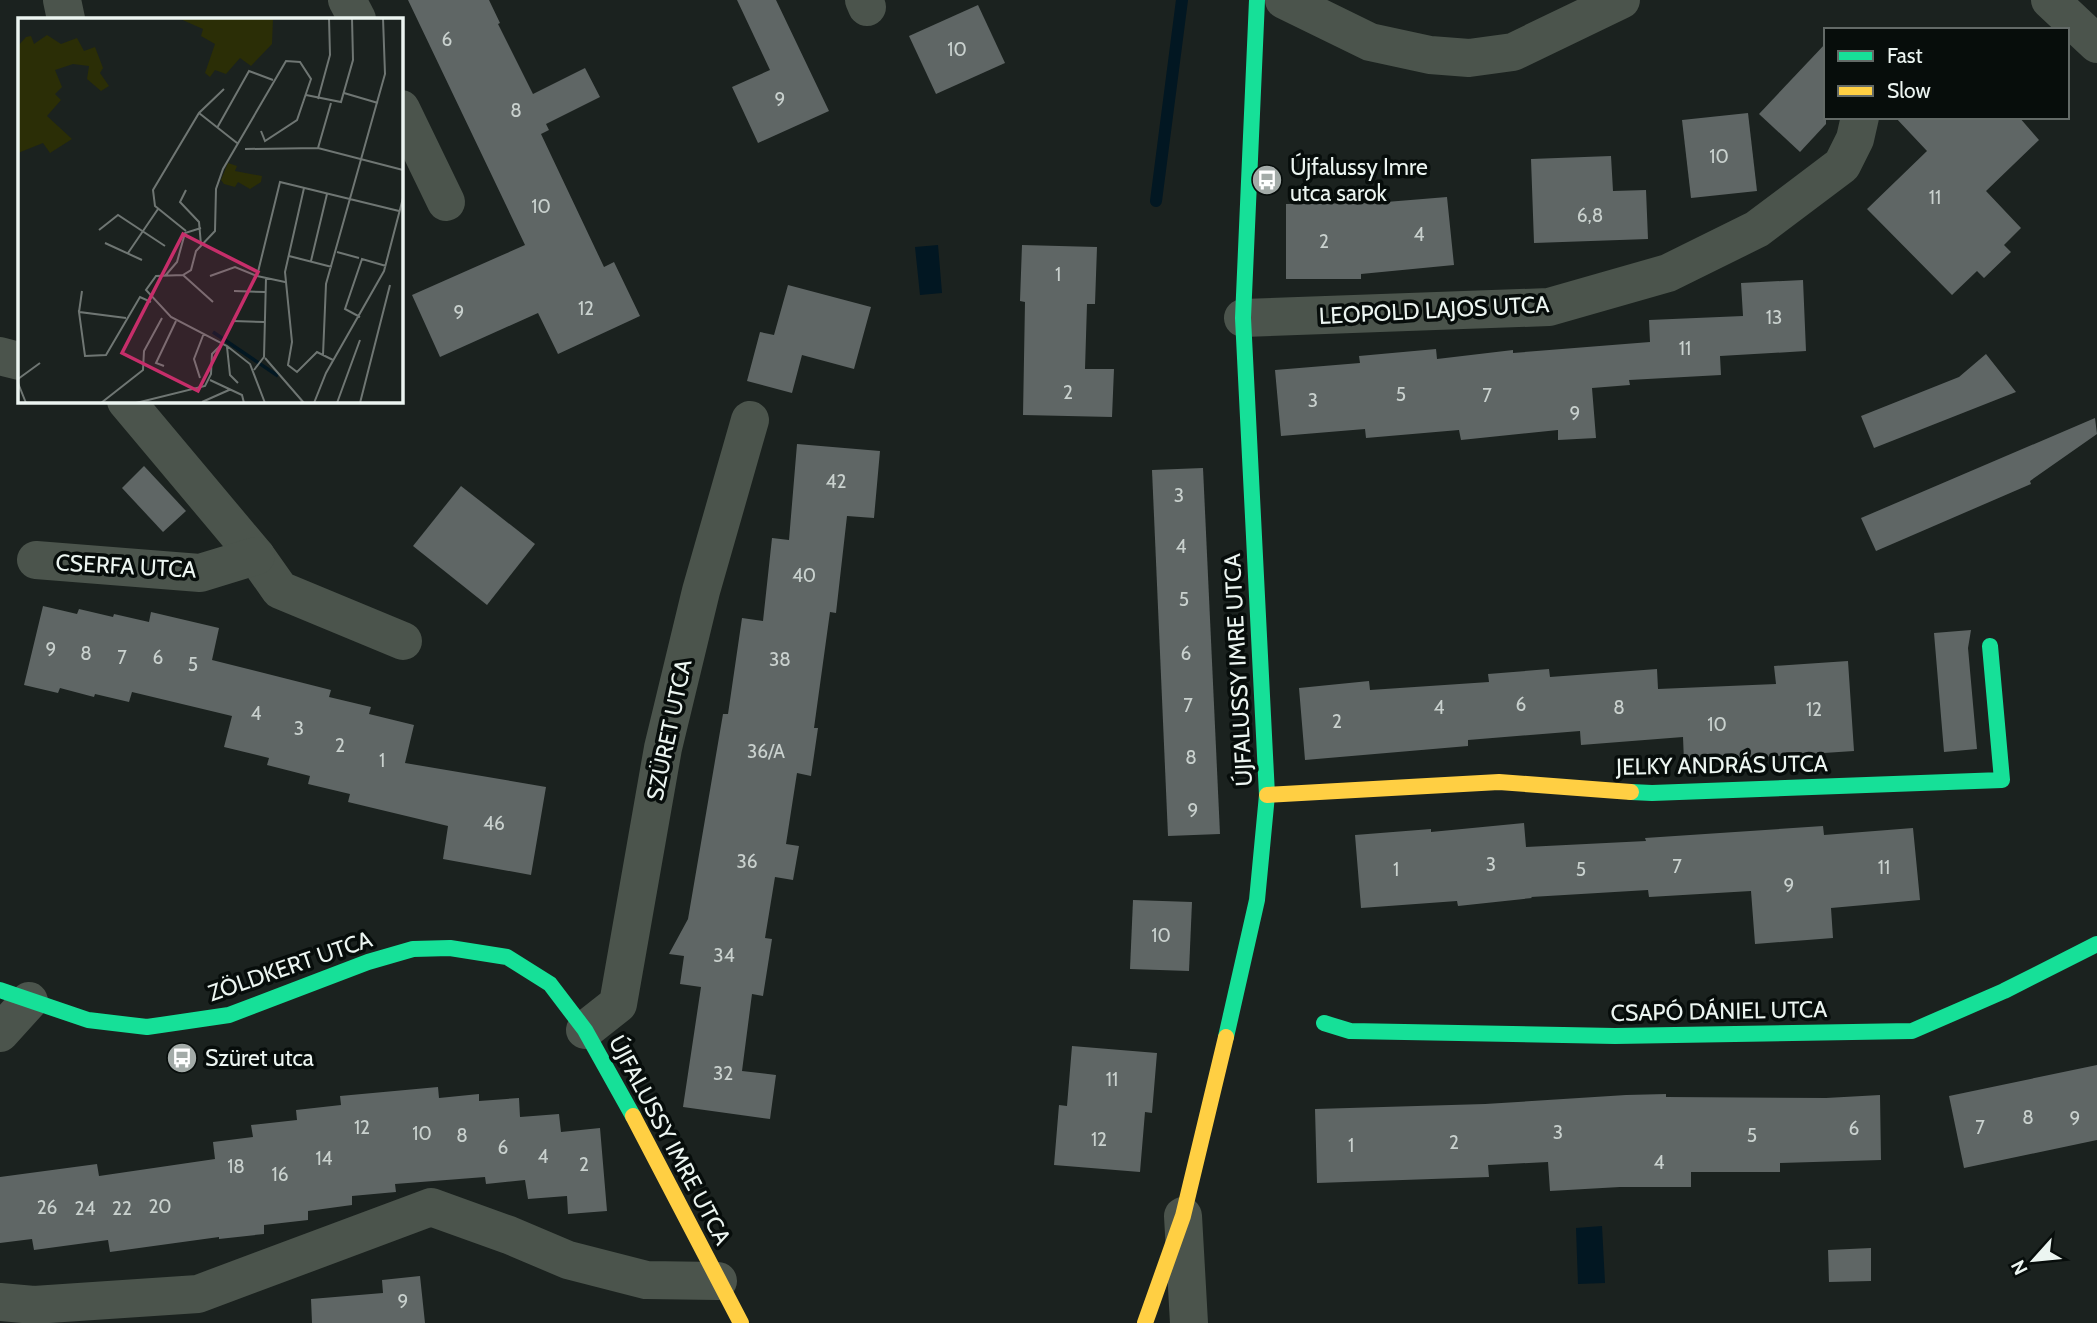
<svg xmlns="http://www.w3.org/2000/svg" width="2097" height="1323" font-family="Cabin,sans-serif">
<rect width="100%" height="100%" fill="#1b221f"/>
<g fill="#021722">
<polygon points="938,245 942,293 920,295 915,247"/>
<polygon points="1602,1226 1605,1283 1578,1284 1576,1228"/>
</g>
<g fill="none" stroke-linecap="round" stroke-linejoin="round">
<polyline stroke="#021722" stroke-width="12" points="1156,201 1182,0"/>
</g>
<g fill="#5f6665">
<polygon points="408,0 489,0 500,23 498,24 533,94 585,68 600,97 546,124 549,130 541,134 604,267 614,262 640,316 558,354 538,313 440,357 412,295 525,245"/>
<polygon points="737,0 776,0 829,111 758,143 732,87 770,70"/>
<polygon points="978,5 1005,63 936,94 909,36"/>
<polygon points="1826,43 1826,124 1800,152 1759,114"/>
<polygon points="1748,113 1757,191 1691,198 1682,120"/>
<polygon points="1895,117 2019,117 2039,140 1986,191 2021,228 2004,245 2011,252 1984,278 1977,271 1952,295 1867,209 1927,151"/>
<polygon points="1611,156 1613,191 1646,190 1648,239 1534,243 1531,159"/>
<polygon points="1447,197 1454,265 1361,274 1361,279 1286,279 1286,204 1374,203"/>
<polygon points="1022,245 1097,247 1095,304 1087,304 1085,369 1114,369 1112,417 1023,415 1025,302 1020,301"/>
<polygon points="1803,280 1806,351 1720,356 1721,375 1629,380 1630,385 1592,388 1596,438 1558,440 1558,430 1461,440 1459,430 1366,438 1365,429 1281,436 1275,370 1360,363 1359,356 1436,349 1437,359 1513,350 1513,353 1650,342 1649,320 1743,316 1741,283"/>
<polygon points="788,285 871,307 854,369 802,355 792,393 747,381 760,332 774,335"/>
<polygon points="1986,354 2016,392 1874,448 1861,416 1959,377"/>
<polygon points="2095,418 2097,434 2030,481 2031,484 1876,551 1861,518"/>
<polygon points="797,444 880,451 874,518 847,516 836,613 830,612 814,728 818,728 811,776 797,773 786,844 799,846 793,880 775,877 765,938 772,939 763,996 752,994 742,1071 776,1075 770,1119 683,1107 701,987 680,984 684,956 669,954 688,919 723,714 728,714 742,618 763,621 772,538 789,540"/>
<polygon points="144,466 186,511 163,532 122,488"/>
<polygon points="1203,468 1220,834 1168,836 1152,470"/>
<polygon points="461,486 535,544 487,605 413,546"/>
<polygon points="43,606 77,614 79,609 113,617 114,614 149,622 151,612 219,628 212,660 331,690 329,697 371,707 369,714 414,725 405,763 546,787 531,875 443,859 448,826 348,802 350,794 308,784 310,776 267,765 269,758 224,747 232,716 132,692 129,702 95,694 94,697 60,688 58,693 24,685"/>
<polygon points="1971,630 1968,648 1977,749 1944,752 1934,633"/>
<polygon points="1848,661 1854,751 1684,762 1683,737 1581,745 1580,731 1468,740 1468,746 1305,760 1299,688 1369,681 1370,690 1489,682 1488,674 1549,669 1550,677 1657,669 1658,689 1776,684 1774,666"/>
<polygon points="1524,823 1526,847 1646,841 1645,838 1823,826 1824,835 1913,828 1920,900 1831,908 1833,938 1755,944 1751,891 1649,897 1648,890 1531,897 1532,898 1458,906 1457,901 1361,908 1355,835 1431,829 1431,832"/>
<polygon points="1133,900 1192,902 1189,971 1130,969"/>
<polygon points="1072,1046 1157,1053 1152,1113 1145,1112 1140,1172 1054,1165 1059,1105 1067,1106"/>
<polygon points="2097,1065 2097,1140 1964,1168 1949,1096"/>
<polygon points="438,1087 439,1098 479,1094 479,1101 519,1098 520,1117 559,1114 561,1132 600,1128 607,1211 568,1214 567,1196 528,1199 525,1180 486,1184 485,1177 395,1184 396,1192 352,1196 352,1205 308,1211 308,1220 264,1225 264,1234 219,1239 219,1237 110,1252 108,1240 34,1250 32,1239 0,1243 0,1177 97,1164 99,1176 215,1159 213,1142 253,1137 251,1125 297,1120 296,1110 341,1105 340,1096"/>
<polygon points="1666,1094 1666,1097 1826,1098 1880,1095 1881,1160 1780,1163 1780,1172 1691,1172 1691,1187 1620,1187 1550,1191 1548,1162 1488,1165 1489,1177 1317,1183 1315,1109 1485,1104 1626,1095"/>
<polygon points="1871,1248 1871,1281 1829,1282 1828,1250"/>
<polygon points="420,1276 425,1323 312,1323 311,1299 383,1293 382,1280"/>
</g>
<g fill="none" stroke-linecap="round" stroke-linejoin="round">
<g stroke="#4b544c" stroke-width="38">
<polyline points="62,0 66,19"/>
<polyline points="347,0 357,19"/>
<polyline points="864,0 867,7"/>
<polyline points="1284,0 1370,42 1430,55 1469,58 1513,52 1621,0"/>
<polyline points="2050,0 2097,44"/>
<polyline points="401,109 446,202"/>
<polyline points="1243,318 1549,307 1668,273 1757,229 1842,165 1855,139 1860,117"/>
<polyline points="0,356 19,361"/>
<polyline points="126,401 256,556 280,590 403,641"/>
<polyline points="36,560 200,573 256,556"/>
<polyline points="585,1030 618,1004 663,748 701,591 750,420"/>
<polyline points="0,1033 29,1001"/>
<polyline points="1183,1216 1189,1323"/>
<polyline points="0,1302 34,1305 198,1294 431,1207 509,1235 568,1260 646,1280 718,1281"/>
</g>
<g stroke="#16e098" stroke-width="16">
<polyline points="1631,792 1652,793 2002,780 1990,646"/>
<polyline points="0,990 88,1020 147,1027 229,1015 368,962 413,949 450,948 507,957 550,984 585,1030 633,1116"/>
<polyline points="1324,1023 1350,1031 1615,1036 1912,1031 2004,991 2097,944"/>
<polyline points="1226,1037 1257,900 1267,795 1243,318 1257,0"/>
</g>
<g stroke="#ffcf43" stroke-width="16">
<polyline points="1267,795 1499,782 1631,792"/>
<polyline points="633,1116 741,1323"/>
<polyline points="1145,1323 1183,1216 1226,1037"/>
</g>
</g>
<defs>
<g id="bus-disc" transform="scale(1.575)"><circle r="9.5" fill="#a3aba8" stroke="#070d0b"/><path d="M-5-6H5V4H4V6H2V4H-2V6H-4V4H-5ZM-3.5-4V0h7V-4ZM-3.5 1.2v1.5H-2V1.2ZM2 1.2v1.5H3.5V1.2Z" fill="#fff"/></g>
</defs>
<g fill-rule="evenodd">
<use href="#bus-disc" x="1267" y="180"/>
<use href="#bus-disc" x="182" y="1058"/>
</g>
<g text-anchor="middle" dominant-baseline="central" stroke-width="7" stroke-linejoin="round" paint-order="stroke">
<g font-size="19" fill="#c9d1ce">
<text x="447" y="39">6</text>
<text x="957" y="49">10</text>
<text x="780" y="99">9</text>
<text x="516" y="110">8</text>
<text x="1719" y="156">10</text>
<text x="1935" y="197">11</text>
<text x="541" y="206">10</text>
<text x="1590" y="215">6,8</text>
<text x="1419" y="234">4</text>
<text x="1324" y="241">2</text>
<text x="1058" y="274">1</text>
<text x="586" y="308">12</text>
<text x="459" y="312">9</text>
<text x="1774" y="317">13</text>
<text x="1685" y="348">11</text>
<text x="1068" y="392">2</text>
<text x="1401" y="394">5</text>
<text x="1487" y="395">7</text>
<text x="1313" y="400">3</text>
<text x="1575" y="413">9</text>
<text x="836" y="481">42</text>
<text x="1179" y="495">3</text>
<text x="1181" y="546">4</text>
<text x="804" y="575">40</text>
<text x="1184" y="599">5</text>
<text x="51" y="649">9</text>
<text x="86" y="653">8</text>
<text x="1186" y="653">6</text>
<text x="122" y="657">7</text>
<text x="158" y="657">6</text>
<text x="780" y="659">38</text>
<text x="193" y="664">5</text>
<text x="1521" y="704">6</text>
<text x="1188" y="705">7</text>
<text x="1439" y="707">4</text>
<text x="1619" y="707">8</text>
<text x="1814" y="709">12</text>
<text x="256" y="713">4</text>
<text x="1337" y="721">2</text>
<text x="1717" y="724">10</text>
<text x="299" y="728">3</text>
<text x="340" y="745">2</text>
<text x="766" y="751">36/A</text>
<text x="1191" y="757">8</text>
<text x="382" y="760">1</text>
<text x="1193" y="810">9</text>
<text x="494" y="823">46</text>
<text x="747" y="861">36</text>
<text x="1491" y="864">3</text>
<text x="1677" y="866">7</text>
<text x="1884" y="867">11</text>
<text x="1396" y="869">1</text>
<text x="1581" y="869">5</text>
<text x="1789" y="885">9</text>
<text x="1161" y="935">10</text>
<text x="724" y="955">34</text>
<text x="723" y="1073">32</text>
<text x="1112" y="1079">11</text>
<text x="2028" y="1117">8</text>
<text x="2075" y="1118">9</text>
<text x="362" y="1127">12</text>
<text x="1980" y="1127">7</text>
<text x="1854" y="1128">6</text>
<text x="1558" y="1132">3</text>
<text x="422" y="1133">10</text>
<text x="462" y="1135">8</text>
<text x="1752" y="1135">5</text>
<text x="1099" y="1139">12</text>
<text x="1454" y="1142">2</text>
<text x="1351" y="1145">1</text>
<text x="503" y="1147">6</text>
<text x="543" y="1156">4</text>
<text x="324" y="1158">14</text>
<text x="1659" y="1162">4</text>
<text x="584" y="1164">2</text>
<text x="236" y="1166">18</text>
<text x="280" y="1174">16</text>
<text x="160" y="1206">20</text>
<text x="47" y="1207">26</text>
<text x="85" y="1208">24</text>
<text x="122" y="1208">22</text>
<text x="403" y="1301">9</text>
</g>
<g font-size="23" fill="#ecf5f1" stroke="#070d0b" text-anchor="start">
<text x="1290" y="167">Újfalussy Imre<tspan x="1290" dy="26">utca sarok</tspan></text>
<text x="205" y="1058">Szüret utca</text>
</g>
<g font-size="23" fill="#ecf5f1" stroke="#070d0b">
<text transform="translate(1434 310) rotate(-3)">LEOPOLD LAJOS UTCA</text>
<text transform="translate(126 566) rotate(3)">CSERFA UTCA</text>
<text transform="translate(1238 670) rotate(-93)">ÚJFALUSSY IMRE UTCA</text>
<text transform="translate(669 730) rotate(-78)">SZÜRET UTCA</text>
<text transform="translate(1722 765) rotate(-1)">JELKY ANDRÁS UTCA</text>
<text transform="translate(290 966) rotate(-19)">ZÖLDKERT UTCA</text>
<text transform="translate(1719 1011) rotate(-1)">CSAPÓ DÁNIEL UTCA</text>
<text transform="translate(670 1140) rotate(62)">ÚJFALUSSY IMRE UTCA</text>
</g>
</g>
<g transform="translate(18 18)">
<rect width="385" height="385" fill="#1b221f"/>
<path d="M160,0H255L254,26L233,48L222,40L208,56L197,52L192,59L187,55L197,26L183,18L185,11ZM29,17L43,26L59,20L66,33L77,29L85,50L82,55L91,68L83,73L69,61L71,48L55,46L37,52L44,69L37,76L43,82L29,98L54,121L32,135L25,125L0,135V28L8,19L13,18L16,26ZM210,145L219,148L217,153L244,158L243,164L232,171L220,164L217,169L206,166L203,162Z" fill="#2b2e06"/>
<path fill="none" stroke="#021722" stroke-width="3.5" d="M195,314L260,358"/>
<path fill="none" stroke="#6f7673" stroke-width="2" d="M326,75L360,85M288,77L323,84L335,42L334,0M300,81L312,37L311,0M181,95L219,125M199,110L231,53L255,62M243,113L247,123L279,102L293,61L282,44L268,43L205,151L198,171L197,213L178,233L173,252L165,257L138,258L128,272L153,299L209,328L232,346L247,385M300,130L313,85M227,131L300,130L385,152M286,170L267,254L274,324L270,347L279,354L299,334L315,342M168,172L162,184L181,204L183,227M81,212L100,197L147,228M168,213L137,188L135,172L181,95L206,71M87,225L124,242M319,234L341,240M110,235L140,191M271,238L314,249M293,243L309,176M165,257L195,284M147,258L159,244L167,215L183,210M192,258L217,249L239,258M267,264L239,258L262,164L381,193M216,273L247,274M61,294L64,273M342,299L327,291L344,241L368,248M108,300L61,294L67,338L88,337L122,279L133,284M215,303L246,304M209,329L212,357L220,365M305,337L308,266L367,56L365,0M247,340L286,385M146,348L138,345L158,303M236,352L246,339L248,260M182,360L176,341L186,315M0,361L22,345M192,362L224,377L226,385M0,365L8,385M184,384L211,372M83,385L125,352L126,333L144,300M118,385L187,368L193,356L194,336L204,326M296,385L308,355L366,253L385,180M319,385L342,322M342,385L372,267"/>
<path fill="#c62e6a" fill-opacity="0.15" stroke="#c62e6a" stroke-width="3.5" d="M165,216L240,254L180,373L104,335Z"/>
<rect width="385" height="385" fill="none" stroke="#ecf5f1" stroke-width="3.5"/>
</g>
<rect x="1824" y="28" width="245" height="91" fill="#070d0b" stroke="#636a67" stroke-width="2"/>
<rect x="1838" y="51" width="35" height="10" fill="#16e098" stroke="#636a67" stroke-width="2"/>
<text x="1887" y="63" font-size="21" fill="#ecf5f1">Fast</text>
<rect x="1838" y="86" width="35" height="10" fill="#ffcf43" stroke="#636a67" stroke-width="2"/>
<text x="1887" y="98" font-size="21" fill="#ecf5f1">Slow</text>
<g transform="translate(2034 1260) rotate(243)" stroke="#070d0b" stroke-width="5" paint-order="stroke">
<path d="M0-5L12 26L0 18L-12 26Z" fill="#ecf5f1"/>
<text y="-10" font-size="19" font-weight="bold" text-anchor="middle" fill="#ecf5f1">N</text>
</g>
</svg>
